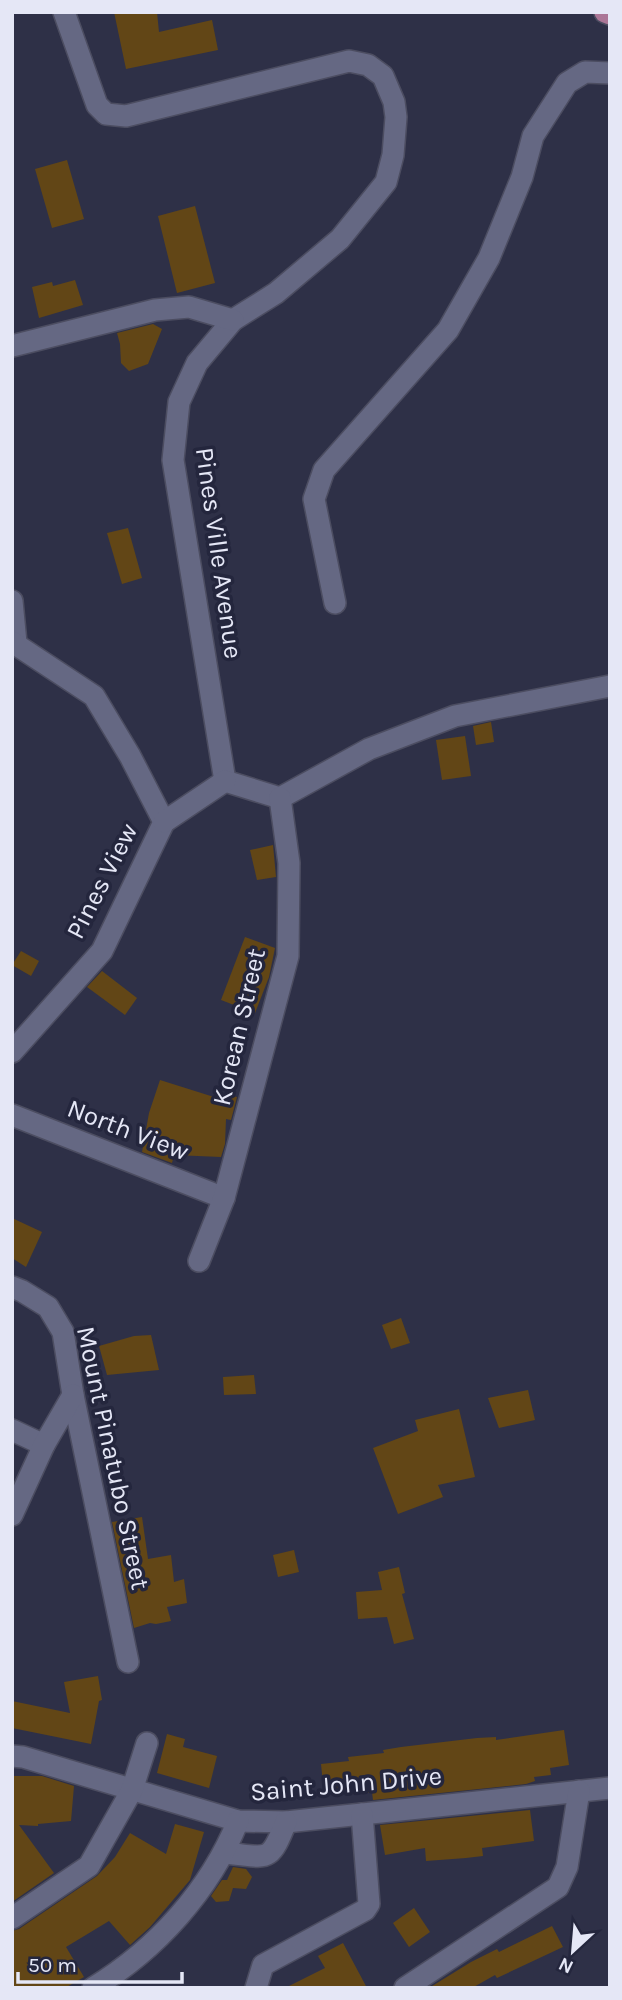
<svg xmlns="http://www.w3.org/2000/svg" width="622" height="2000" font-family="Karla,sans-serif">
<rect width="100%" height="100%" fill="#2e3047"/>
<g fill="#624616">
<polygon points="114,12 157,12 159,32 212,20 218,50 126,69"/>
<polygon points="67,160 84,219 52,228 35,169"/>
<polygon points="195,206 215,283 177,293 158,216"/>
<polygon points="75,280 83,305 39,318 32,287 52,282 53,286"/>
<polygon points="153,324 162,329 148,364 129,371 121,363 120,344 117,333"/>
<polygon points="128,528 142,578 122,584 107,533"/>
<polygon points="491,722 494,742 476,745 473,726"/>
<polygon points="465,736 471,776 442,780 436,740"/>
<polygon points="273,845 276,877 257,880 250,850"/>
<polygon points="245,937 275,948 269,977 255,1013 221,1000"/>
<polygon points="21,951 39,961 31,976 12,965"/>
<polygon points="102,971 137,998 125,1015 87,987"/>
<polygon points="160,1080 214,1097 214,1092 237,1097 231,1120 226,1119 225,1144 221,1157 174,1155 172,1163 142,1152 149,1113"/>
<polygon points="12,1218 42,1232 26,1267 12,1258"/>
<polygon points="401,1318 410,1343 391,1349 382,1325"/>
<polygon points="151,1335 159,1370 107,1375 99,1346 134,1336"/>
<polygon points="254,1375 256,1394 224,1395 223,1377"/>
<polygon points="528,1390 535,1420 499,1428 488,1398"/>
<polygon points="459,1409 475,1477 438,1485 443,1497 398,1514 373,1448 418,1431 415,1420"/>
<polygon points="142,1517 148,1559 171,1555 174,1582 184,1579 187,1603 167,1607 171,1621 156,1624 150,1623 134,1628 112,1522"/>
<polygon points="294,1550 299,1572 278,1577 273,1555"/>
<polygon points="399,1567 405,1593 402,1594 414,1639 394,1644 387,1617 358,1619 356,1592 382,1590 378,1572"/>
<polygon points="98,1676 102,1700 99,1701 91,1744 12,1728 12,1701 70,1713 64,1682"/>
<polygon points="564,1730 569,1765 550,1768 551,1775 534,1777 535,1781 526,1784 373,1800 372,1792 353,1794 353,1791 324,1794 321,1764 349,1761 348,1757 384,1753 383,1750 401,1747 477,1738 496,1737 496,1740"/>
<polygon points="167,1734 185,1739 183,1747 217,1756 209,1788 157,1773"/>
<polygon points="12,1776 42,1776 74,1786 71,1821 38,1824 38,1826 19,1825 54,1873 12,1902"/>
<polygon points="530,1810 534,1841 482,1848 483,1856 466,1858 426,1861 425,1848 385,1855 380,1825"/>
<polygon points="175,1824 204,1832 190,1880 150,1927 130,1945 109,1921 66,1947 84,1977 65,1988 12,1988 12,1931 19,1929 97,1876 115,1857 130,1833 166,1854"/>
<polygon points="233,1867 246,1869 252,1877 246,1889 233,1888 229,1901 216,1902 211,1896 222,1880 227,1880"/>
<polygon points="414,1908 430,1932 409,1947 393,1923"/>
<polygon points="552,1926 563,1947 497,1978 495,1975 472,1988 429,1988 471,1962 497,1949 499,1952"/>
<polygon points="343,1943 367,1988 285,1988 325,1968 318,1956"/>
</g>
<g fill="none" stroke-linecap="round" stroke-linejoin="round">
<g stroke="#4c4d61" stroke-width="24">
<g id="street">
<polyline points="64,12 97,105 106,114 126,116 349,61 368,65 383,76 394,102 396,117 393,155 386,182 340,239 276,293 233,320 197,363 179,402 173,460 225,781"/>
<polyline points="12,346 155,310 189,307 233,320"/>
<polyline points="12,601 16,643"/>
<polyline points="335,603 314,499 324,470 448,330 489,258 522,177 533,136 567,83 585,72 610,73"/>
<polyline points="12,642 94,696 130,756 164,822 102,951 12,1052"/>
<polyline points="225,781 280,798"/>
<polyline points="280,798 369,749 455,716 610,686"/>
<polyline points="164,822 225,781"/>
<polyline points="12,1115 224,1198"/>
<polyline points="199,1261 224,1198 288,956 289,863 280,798"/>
<polyline points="12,1287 22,1291 48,1307 63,1332 73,1395 128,1662"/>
<polyline points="12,1430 44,1445"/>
<polyline points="12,1515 44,1445 73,1395"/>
<polyline points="12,1756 23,1757 238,1821 286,1822 610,1788"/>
<path d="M225,1853C268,1857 269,1865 286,1822"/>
<polyline points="12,1918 89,1866 132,1790 147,1743"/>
<path d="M93,1988C157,1949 210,1890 238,1821"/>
<polyline points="256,1988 263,1965 365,1910 369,1904 362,1814"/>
<polyline points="405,1988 558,1887 567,1867 579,1791"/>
</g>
</g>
<g stroke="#4c4d61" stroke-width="24">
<polyline id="primary" points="605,12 610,14"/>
</g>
<use href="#street" stroke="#656883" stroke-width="21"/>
<use href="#primary" stroke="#ab7697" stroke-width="21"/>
</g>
<g text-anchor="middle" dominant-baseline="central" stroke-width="7" stroke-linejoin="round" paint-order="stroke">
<g font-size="26" fill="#e5e7f6" stroke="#24263d">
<text transform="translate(219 553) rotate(82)">Pines Ville Avenue</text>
<text transform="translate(102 881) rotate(-63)">Pines View</text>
<text transform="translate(239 1027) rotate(-77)">Korean Street</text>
<text transform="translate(128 1130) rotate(21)">North View</text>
<text transform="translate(113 1458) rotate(78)">Mount Pinatubo Street</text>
<text transform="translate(346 1784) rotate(-5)">Saint John Drive</text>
</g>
</g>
<rect width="622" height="2000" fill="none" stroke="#e5e7f6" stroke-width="28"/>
<g transform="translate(573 1951) rotate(206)" stroke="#24263d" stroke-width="5" paint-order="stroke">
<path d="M0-5L12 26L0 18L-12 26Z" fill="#e5e7f6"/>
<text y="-10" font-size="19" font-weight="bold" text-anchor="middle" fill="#e5e7f6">N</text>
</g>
<path d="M18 1972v10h164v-10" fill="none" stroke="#e5e7f6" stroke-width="3.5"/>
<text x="28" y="1972" font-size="21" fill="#e5e7f6" stroke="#24263d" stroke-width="5" paint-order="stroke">50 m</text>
</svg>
